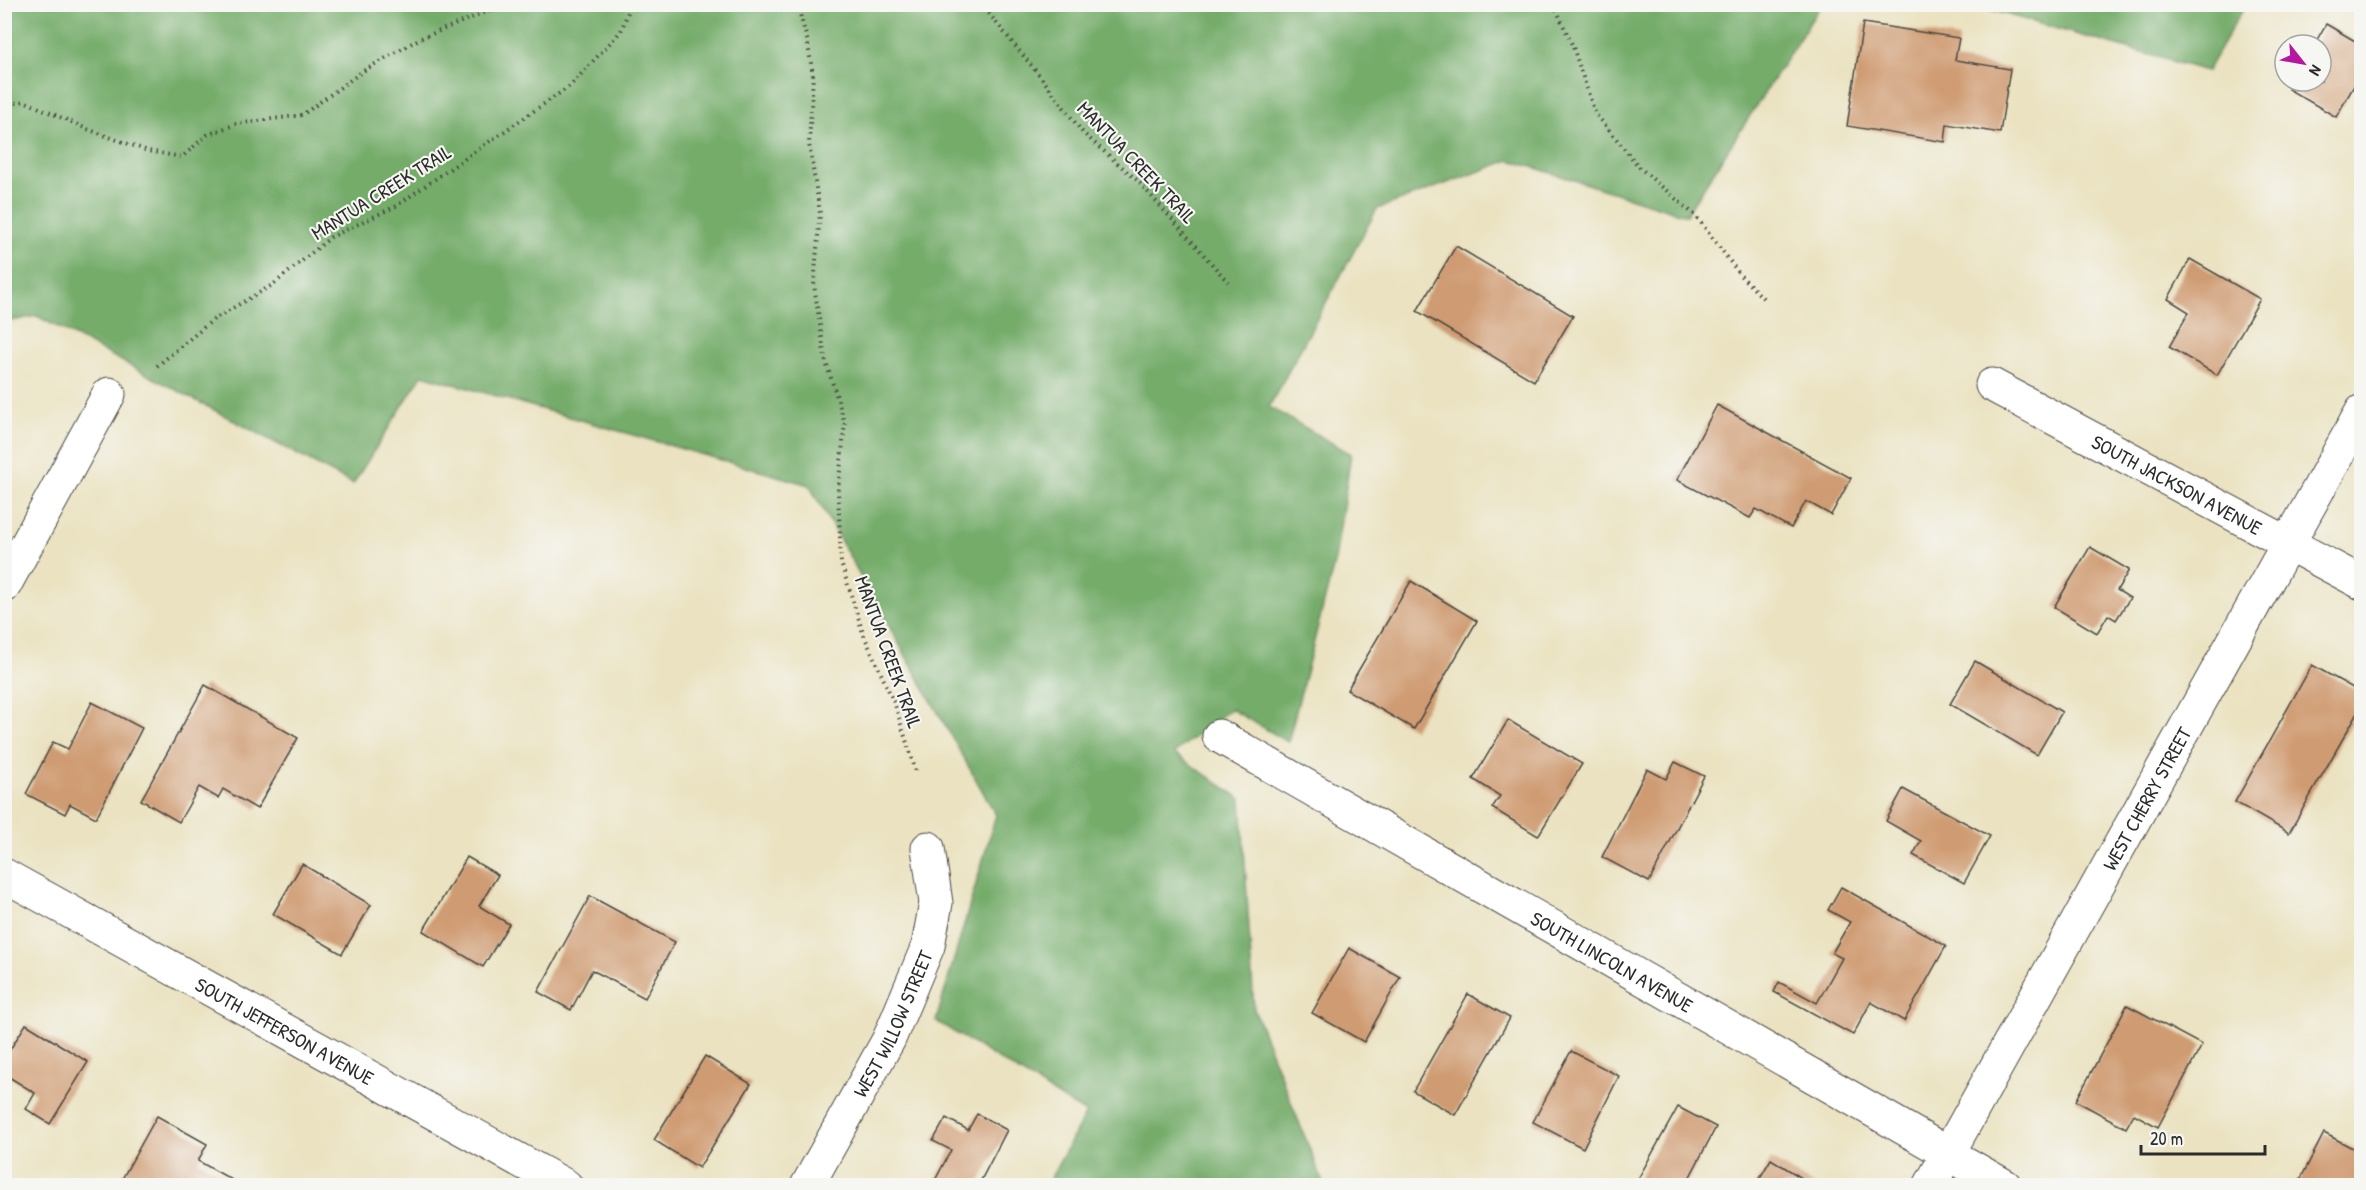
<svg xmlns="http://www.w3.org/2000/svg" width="2366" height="1190" font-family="'Patrick Hand',sans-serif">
<rect width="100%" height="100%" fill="#f6f6f2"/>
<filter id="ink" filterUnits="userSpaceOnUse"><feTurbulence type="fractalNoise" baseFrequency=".0167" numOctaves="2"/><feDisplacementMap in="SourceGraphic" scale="12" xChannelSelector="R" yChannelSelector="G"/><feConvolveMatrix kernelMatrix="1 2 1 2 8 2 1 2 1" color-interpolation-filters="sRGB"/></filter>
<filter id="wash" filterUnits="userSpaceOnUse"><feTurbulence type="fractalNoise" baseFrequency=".008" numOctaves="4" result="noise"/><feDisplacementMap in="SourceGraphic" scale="24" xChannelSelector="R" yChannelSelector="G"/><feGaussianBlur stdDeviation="1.35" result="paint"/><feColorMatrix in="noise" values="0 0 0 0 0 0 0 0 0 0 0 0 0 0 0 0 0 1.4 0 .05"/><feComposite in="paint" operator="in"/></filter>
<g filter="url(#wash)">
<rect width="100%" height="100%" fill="#eae2c0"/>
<g fill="#74ac6a" stroke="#506c4a" stroke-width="1.5">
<polygon points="5,5 1821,5 1686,215 1510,160 1377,209 1269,407 1351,454 1335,560 1288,742 1231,709 1174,753 1241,799 1254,1009 1324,1185 1047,1185 1086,1113 936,1021 996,815 809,485 422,375 353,484 37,316 5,322"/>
<polygon points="1973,5 2245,5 2207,71"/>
</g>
<g id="blocks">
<g fill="#cf9b72">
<polygon points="1863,23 1959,38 1955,60 2010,69 2000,133 1947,124 1945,142 1847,126"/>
<polygon points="2326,24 2362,45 2362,72 2336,117 2288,89 2292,81 2321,81 2321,45 2314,45"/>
<polygon points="1456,246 1573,316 1534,381 1417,311"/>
<polygon points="2190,259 2260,299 2217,375 2169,347 2189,312 2168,299"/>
<polygon points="1717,405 1851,478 1831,515 1806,501 1791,528 1756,509 1750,518 1677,480"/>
<polygon points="2090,547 2129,570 2117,590 2130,598 2116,620 2108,615 2097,633 2054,607"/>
<polygon points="1411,581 1477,621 1414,729 1347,690"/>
<polygon points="1975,661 2062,712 2037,755 1950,704"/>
<polygon points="2312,665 2362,693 2362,705 2289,833 2235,802"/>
<polygon points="205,685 298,738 257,809 223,789 218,798 199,787 179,822 141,800"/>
<polygon points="92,702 142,728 96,818 70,804 65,814 26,794 53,742 68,749"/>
<polygon points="1508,720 1582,764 1538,836 1492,808 1500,796 1473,779"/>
<polygon points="1675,762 1704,776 1649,882 1602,857 1647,769 1666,779"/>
<polygon points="1903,789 1990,836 1964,883 1913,855 1921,841 1886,821"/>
<polygon points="467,857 498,875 479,906 509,924 483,967 423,931"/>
<polygon points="302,864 371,905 342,954 273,914"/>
<polygon points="1841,887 1946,946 1904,1021 1871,1002 1853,1035 1774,992 1779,982 1817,1003 1842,958 1832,953 1850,922 1828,910"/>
<polygon points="590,896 675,942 645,998 592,970 571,1010 538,992"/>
<polygon points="1349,948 1400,977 1364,1042 1312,1013"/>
<polygon points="1468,994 1510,1018 1455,1115 1413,1091"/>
<polygon points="2127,1005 2202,1045 2158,1127 2134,1114 2126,1128 2076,1101"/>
<polygon points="26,1024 88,1062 50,1124 26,1109 35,1093 4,1074 4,1059"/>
<polygon points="1571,1051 1619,1076 1583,1148 1533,1122"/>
<polygon points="705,1056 751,1084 699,1168 654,1140"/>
<polygon points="1678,1107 1716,1127 1685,1186 1650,1186 1638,1179"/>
<polygon points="977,1114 1007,1130 978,1186 932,1186 951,1150 933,1141 946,1118 968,1130"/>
<polygon points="157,1116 207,1144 198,1161 243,1186 133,1186 122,1179"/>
<polygon points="2324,1133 2362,1153 2360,1186 2297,1186"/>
<polygon points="1771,1159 1815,1186 1755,1186"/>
</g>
</g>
</g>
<g filter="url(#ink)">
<use href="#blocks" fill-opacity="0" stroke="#484641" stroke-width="1.5"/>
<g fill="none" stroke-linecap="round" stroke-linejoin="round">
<g stroke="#484641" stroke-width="35">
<g id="minor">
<path id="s1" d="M1992,385L2362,583"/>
<polyline points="4,586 109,394"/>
<path id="s2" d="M1219,736L2005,1186"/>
<path id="s3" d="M4,875L566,1186"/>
<path id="s4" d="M807,1186L889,1039L928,946L936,903L928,848"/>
<path id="s5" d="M1930,1186L2362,411"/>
</g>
</g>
<g stroke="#484641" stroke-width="4" stroke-dasharray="1.5 4.5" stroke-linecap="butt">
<polyline points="797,4 807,39 813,75 809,144 820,213 814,285 825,359 845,423 838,490 841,563 863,633 895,705 917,775"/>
<polyline points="981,4 1044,81 1083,133 1138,181 1228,282"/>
<polyline points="1554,4 1573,47 1595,113 1640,168 1696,216 1741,276 1766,301"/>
<polyline points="4,106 24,101 87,129 148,151 182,157 207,135 236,124 302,115 363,71 419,39 491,10 573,7 581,4"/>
<polyline points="157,366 214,319 274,284 331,237 396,206 570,86 621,31 631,4"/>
</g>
<use href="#minor" stroke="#fff" stroke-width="33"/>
</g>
</g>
<g text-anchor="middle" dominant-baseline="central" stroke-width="4.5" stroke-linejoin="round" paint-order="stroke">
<g font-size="20" fill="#2b2b2b" stroke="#f6f6f2">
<text transform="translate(1137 162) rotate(46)">MANTUA CREEK TRAIL</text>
<text transform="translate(381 192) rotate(-32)">MANTUA CREEK TRAIL</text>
<text stroke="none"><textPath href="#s1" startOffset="210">SOUTH JACKSON AVENUE</textPath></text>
<text transform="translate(889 652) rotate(70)">MANTUA CREEK TRAIL</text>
<text stroke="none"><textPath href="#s5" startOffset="444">WEST CHERRY STREET</textPath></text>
<text stroke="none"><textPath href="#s2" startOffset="453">SOUTH LINCOLN AVENUE</textPath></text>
<text stroke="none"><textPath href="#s4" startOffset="184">WEST WILLOW STREET</textPath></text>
<text stroke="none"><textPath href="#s3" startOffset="321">SOUTH JEFFERSON AVENUE</textPath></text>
</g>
</g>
<rect width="2366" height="1190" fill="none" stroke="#f6f6f2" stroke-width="24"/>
<g transform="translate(2303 63) rotate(121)"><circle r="28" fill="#f6f6f2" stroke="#a5a5a2" stroke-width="1.5"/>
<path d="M0-4.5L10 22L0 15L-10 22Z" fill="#b5179e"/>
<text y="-9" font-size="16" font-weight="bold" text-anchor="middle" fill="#2b2b2b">N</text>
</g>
<path d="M2141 1145v9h124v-9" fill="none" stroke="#2b2b2b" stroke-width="3"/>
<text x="2150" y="1145" font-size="18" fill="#2b2b2b" stroke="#f6f6f2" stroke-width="4.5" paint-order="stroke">20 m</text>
</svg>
